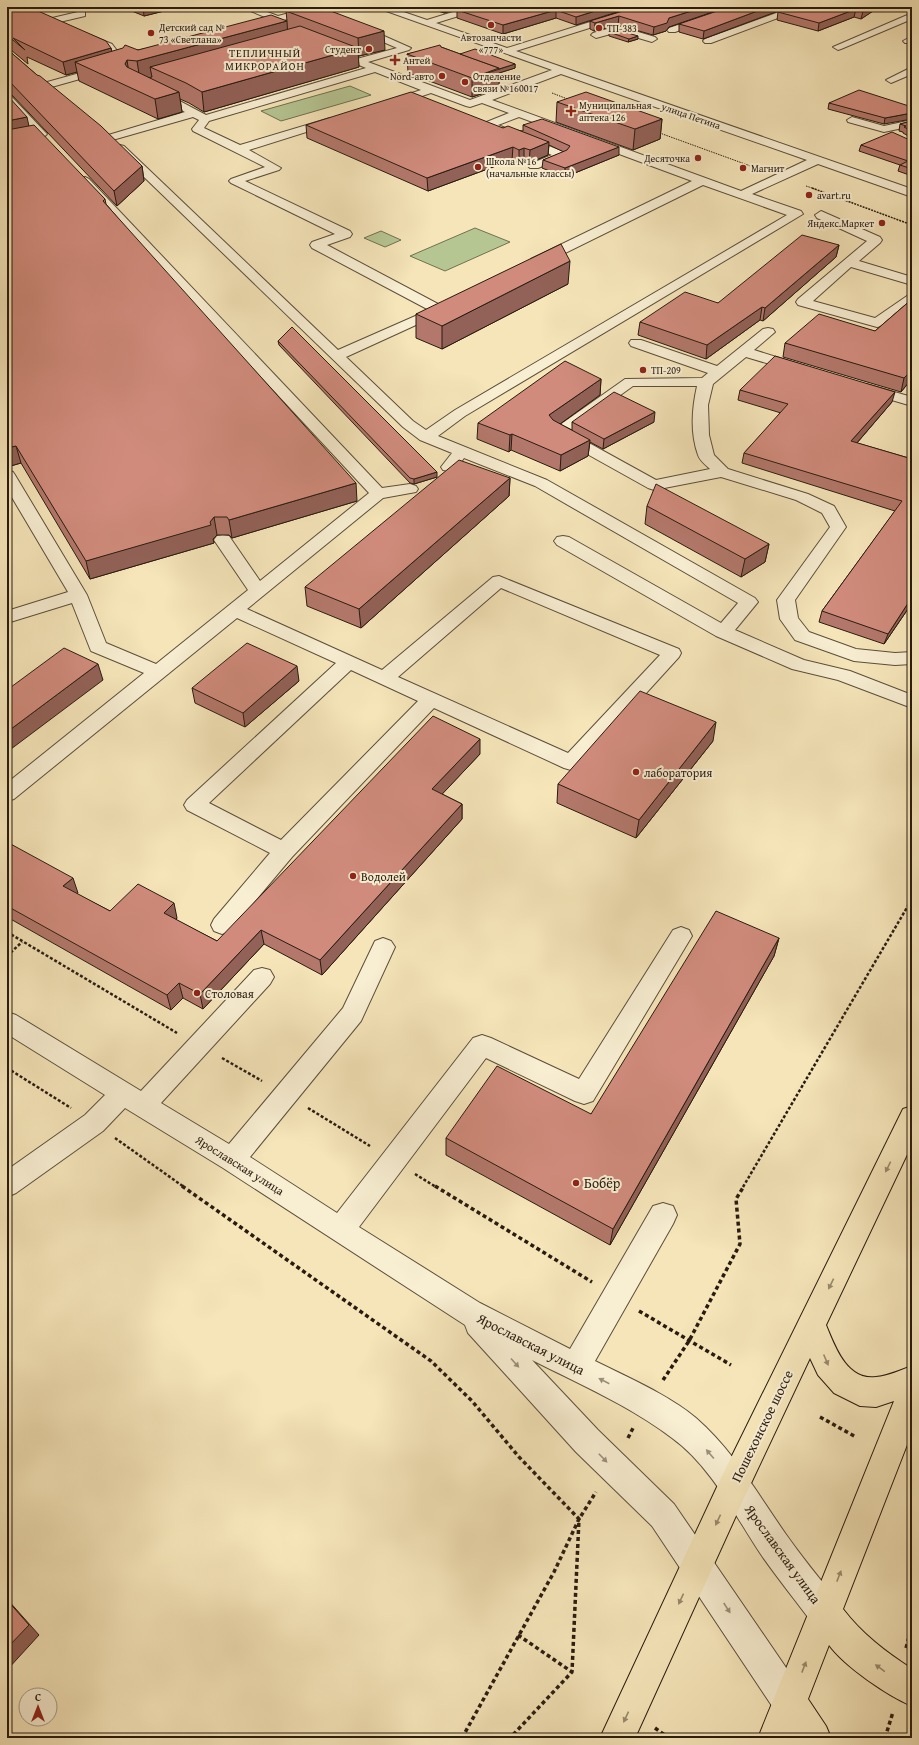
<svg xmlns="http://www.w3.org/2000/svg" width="919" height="1745" font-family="'Gentium Book Plus',serif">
<rect width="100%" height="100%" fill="#f5e5b9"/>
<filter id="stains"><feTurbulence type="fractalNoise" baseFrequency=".005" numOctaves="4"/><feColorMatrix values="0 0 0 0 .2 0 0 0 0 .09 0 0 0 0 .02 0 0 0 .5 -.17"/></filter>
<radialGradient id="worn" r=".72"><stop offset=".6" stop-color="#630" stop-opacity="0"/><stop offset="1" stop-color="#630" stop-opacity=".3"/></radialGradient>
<g fill="#b6c693" stroke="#707052">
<polygon points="350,86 371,95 281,121 261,111"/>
<polygon points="475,228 510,242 445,271 410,256"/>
<polygon points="381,231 401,240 385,247 364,238"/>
</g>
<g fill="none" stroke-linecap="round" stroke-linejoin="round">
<g stroke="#5c4e3a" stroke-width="2">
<g id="minor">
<polygon points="241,7 254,7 278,16 312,7 328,7 326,9 280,21 276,27 291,34 286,37 268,30 266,28 272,20"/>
<path d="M375,7H389L427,20L469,7H479L478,10L436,23L507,48L638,7H652L650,9L516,51L912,189V197L818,164L752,194L801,211L803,214L465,416L438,436L547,480L755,598L758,602L735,630L804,660L850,671L912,695V708L838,680L792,669L716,636L557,545L554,541L557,537L563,536L569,537L721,623L738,603L535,486L464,458C458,466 455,473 443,470L441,467L452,453L420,440L403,427L114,148L120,145L124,146L338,350L429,310L312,248L310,245L312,242L335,234L231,183L229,181L231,179L265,167L193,131L192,129L199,120L193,117L109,141L103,138L105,136L185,112L151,94L150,92L151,90H159L206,115L366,68L352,62L353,60L397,48L381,41L379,39L381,37L384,36L411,48L409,50L368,62L470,100L552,70ZM375,72L421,90L384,102L383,104L384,106H392L431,93L466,106L470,107L482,103L509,113L484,123L483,125L484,127L552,155L530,164L528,166L530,168H538L566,157L568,155L566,153L498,125L519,117L692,181L531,259L530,262L531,265H541L703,185L787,215L455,410L426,430L413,421L346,357L464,303L466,300L464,297H454L440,305L327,245L350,237L352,234L350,231L245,181L279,170L281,168L249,150L338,122L339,120L338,118H330L240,145L204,128L209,121ZM561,74L807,160L741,191L492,100Z"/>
<polygon points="732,7 746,7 675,32 669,32 667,30 669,28"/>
<polygon points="793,7 807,7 711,43 705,43 703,41 705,39"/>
<polygon points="82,11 85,12 85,16 51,24 46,21 48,19"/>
<polygon points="912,13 912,19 841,49 838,50 833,47"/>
<polygon points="618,26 655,37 657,39 652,42 618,32 596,38 591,35 593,33"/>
<polygon points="85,33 112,44 127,64 126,66 48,88 40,88 39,86 40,84 116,63 106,48 82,38 82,34"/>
<polygon points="912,36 912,43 905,43 903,41"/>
<polygon points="912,67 912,74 891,83 886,80"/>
<polygon points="7,95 11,96 45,132 47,134 45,136 7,144 7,138 33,132 7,104"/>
<polygon points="852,117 884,126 912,120 912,126 884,132 848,122 847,120"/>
<path d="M85,177L89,179L382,488L410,484L416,486L418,489L416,492L383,498L247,609L382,670L493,577L499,576L679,649L681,653L679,657L578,768L571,770L564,768L434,708L292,857L230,931L222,934L214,931L211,925L214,919L270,853L187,810L184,805L187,800L336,663L237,618L14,799L7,801V783L144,673L91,651L72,603L7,623V611L68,592L7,489V470L13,472L15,475L87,595L106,643L156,664L248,590L214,540L217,536L223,535L229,536L260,581L369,493L81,183L79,181L81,179ZM501,588L660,655L568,753L398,677ZM351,670L418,701L281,840L209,803Z"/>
<polygon points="821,211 880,237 882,240 880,243 859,261 912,277 912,285 851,267 813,301 875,318 907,296 912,295 912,305 882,326 877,327 798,305 796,302 798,299 867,241 817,218 815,215"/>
<path d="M768,328L773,329L775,332L754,350L805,366L807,369L805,372L800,373L746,357L713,384L708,405L709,435L714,455L728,469L808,494L834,506L846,527L795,600L798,618L809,632L856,649L895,653L912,652V664L895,665L854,661L795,640L780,619L777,600L830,527L822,513L796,500L721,477L654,490L648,488L553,435L550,432L625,379L702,378L708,373L631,346L629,343L631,340H641L717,366L763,329ZM633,386H697C692,408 690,433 698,455C700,461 706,465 710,469L656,480L569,432Z"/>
<polygon points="866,384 912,397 912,406 861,391 859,388 861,385"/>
<path d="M681,927L689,930L692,936L593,1101L584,1104L575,1101L486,1058L359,1227L480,1303L570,1349L653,1206L663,1203L673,1206L677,1215L673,1224L595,1361C627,1377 669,1395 696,1418C733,1450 757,1493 785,1533C801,1556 819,1578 837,1600L842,1612L837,1624L825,1629L813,1624C796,1601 778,1579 762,1556C735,1516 712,1467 672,1438C630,1406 579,1384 532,1360L598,1430L674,1504L802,1691L807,1703L802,1715L790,1720L778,1715L652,1526L576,1452L468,1333L465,1325L223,1168L125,1108L103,1131L16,1193L7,1197V1170L85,1115L105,1095L7,1034V1012L16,1015L141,1091L254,970L262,968L270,970L274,977L270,984L161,1103L229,1144L343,1008L375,941L383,938L391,941L395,947L361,1021L250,1157L337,1213L473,1038L482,1035L491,1038L579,1079L673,930Z"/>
</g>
</g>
<g stroke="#291b10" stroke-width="2">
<path id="major" d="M912,1106V1144L826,1325C835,1347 847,1381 876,1377C888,1376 901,1370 912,1366V1432L843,1609C862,1634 886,1652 912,1669V1706C888,1696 844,1666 829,1645L808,1699L826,1726L831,1738H758L894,1401L876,1407L860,1406L834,1393L818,1375L810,1358L745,1496L635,1738H600L723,1474L903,1109Z"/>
</g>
<g stroke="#291b10" stroke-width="1" stroke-dasharray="1.5 1" stroke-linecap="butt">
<polyline points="552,93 570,100"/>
<polyline points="657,132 756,168"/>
<polyline points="806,186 815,189"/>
</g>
<polyline stroke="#291b10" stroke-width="1.5" stroke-dasharray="2 1" stroke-linecap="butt" points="812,188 912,225"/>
<g stroke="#291b10" stroke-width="2.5" stroke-dasharray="3 2" stroke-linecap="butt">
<polyline points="7,932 177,1033"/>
<polyline points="7,956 22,942"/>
<polyline points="222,1058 262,1081"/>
<polyline points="7,1068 71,1108"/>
<polyline points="308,1108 370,1146"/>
<polyline points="115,1138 184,1187"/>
<polyline points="415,1174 436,1187"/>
<polyline points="743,1187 912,899"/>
</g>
<g stroke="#291b10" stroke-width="3.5" stroke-dasharray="4 3" stroke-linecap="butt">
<polyline points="182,1186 431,1361 472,1401 519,1457 579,1519 572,1672 510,1738"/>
<polyline points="435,1186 592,1282"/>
<polyline points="639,1311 731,1365"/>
<polyline points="663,1380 689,1341 740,1244 736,1199 744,1186"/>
<polyline points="820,1417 856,1437"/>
<polyline points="628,1438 633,1428"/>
<polyline points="518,1635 572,1672"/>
<polyline points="906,1648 912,1626"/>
<polyline points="655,1728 669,1738"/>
<polyline points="462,1738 554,1572 579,1519 596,1492"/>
<polyline points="885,1738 893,1712"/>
</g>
<use href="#minor" fill="#f8eed2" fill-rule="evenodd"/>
<use href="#major" fill="#f5e5b9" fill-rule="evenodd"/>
</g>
<g fill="#b3786b" stroke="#291b10">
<polygon points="7,7 111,48 112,52 138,50 287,21 286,11 302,7 385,50 359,56 358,56 359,67 204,112 189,103 180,99 182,112 158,119 79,81 77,72 66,75 27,57 28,64 11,50 8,50 142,166 144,181 117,206 12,95 7,94"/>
<polygon points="122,7 180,7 144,16"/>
<polygon points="426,7 464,7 444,13"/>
<polygon points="633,7 576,25 556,18 503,34 457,18 457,10"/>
<polygon points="636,7 727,7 669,27 666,31 653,35 618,25 594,31 590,29 590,21"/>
<polygon points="729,7 789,7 703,39 679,32 679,24"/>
<polygon points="879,7 861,19 854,17 818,31 777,20 778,12"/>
<polygon points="609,32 638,39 628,42 609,36"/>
<polygon points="441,47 460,54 515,64 515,68 499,73 499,88 472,97 408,73 407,54"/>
<polygon points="7,95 29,126 105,199 106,204 357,501 232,538 229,535 217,535 213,539 214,543 90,579 21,463 7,467"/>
<polygon points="557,102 662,119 660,139 633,150 556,122"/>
<polygon points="829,103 912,107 884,124 828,109"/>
<polygon points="912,121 912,138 903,133 903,132 899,131 900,124"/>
<polygon points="306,125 503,128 523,131 523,125 619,155 565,177 542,168 543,160 564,152 549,145 548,155 529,163 524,161 519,163 512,160 428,191 307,138"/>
<polygon points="912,141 912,176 898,171 900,165 859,151 861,145"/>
<polygon points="839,245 836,257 763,321 760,320 706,359 638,335 640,322 718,303"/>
<polygon points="568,284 442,349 416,338 416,314"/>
<polygon points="912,299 912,383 909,382 901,392 783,357 785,343 875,331"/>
<polygon points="278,341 437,477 414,484 410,483 279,345"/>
<polygon points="601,379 600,395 560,424 572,430 572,422 654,422 603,449 590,442 588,456 560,471 511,450 509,452 477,439 478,423"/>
<polygon points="740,390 892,402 857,443 912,459 912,603 884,644 819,622 822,611 895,511 742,463 744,453 781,413 738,400"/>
<polygon points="510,478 509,496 361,628 307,606 305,587"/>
<polygon points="647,506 769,544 765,562 741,577 645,524"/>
<polygon points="299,681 245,727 195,703 192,688"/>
<polygon points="713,741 636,838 557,803 558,784"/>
<polygon points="480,754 442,794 462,804 462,819 322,975 264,944 203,1009 183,998 171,1010 7,917 7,842 78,893 77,894 110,911 177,918 176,920 217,941"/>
<polygon points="779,938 774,956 610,1245 446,1155 446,1138 591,1114"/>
</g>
<g fill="#926157" stroke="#291b10">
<polygon points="143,7 180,7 144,16"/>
<polygon points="444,7 464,7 444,13"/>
<polygon points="608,7 633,7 576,25 576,17"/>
<polygon points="704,7 727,7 669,27 666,31 653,35 654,27 669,18"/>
<polygon points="768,7 789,7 703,39 704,31"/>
<polygon points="868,7 879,7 861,19 863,11"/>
<polygon points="856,9 854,17 818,31 819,23"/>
<polygon points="556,10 556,18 503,34 503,25"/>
<polygon points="619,16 618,25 594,31 595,23"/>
<polygon points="287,21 288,40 150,67 152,77 140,80 137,61"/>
<polygon points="384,31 385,50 359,56 358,38"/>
<polygon points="638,36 638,39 628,42 629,39"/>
<polygon points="111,48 114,62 75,62 77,72 66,75 63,62"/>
<polygon points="358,48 359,67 204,112 202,92"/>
<polygon points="127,60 130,80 125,64"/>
<polygon points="515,64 515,68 499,73 499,88 472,97 472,78"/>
<polygon points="179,92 182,112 158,119 155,99"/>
<polygon points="912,113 912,119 884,124 885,118"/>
<polygon points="27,117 30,131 7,136 7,121"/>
<polygon points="662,119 660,139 633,150 635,129"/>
<polygon points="549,142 548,155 529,163 530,150"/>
<polygon points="513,147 512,160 428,191 427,178"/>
<polygon points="619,147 619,155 565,177 565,168"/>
<polygon points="524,148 524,161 519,163 519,150"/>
<polygon points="142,166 144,181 117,206 114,191"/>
<polygon points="839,245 836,257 763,321 765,308"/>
<polygon points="570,261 568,284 442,349 442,326"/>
<polygon points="762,307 760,320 706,359 707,345"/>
<polygon points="912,370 912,372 909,382 901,392 904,378"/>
<polygon points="601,379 600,395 549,432 549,415"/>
<polygon points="895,392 892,402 849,452 851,441"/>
<polygon points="655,412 654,422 603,449 604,439"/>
<polygon points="512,434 511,450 509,452 510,435"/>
<polygon points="590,440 588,456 560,471 561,455"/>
<polygon points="16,446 21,463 7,467 7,448"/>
<polygon points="437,472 437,477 414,484 414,479"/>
<polygon points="510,478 509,496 361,628 359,609"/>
<polygon points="356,483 357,501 232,538 229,520"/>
<polygon points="214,517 217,535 213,539 214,543 90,579 86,561 210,522"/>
<polygon points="769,544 765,562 741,577 745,559"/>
<polygon points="912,597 912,603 884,644 888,634"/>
<polygon points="98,664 103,680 7,752 7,732"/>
<polygon points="297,666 299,681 245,727 243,713"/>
<polygon points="716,722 713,741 636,838 639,820"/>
<polygon points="480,739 480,754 432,805 432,789"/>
<polygon points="462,804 462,819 322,975 320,960"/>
<polygon points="73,878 78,893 68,901 63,886"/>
<polygon points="174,903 177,918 167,928 164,913"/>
<polygon points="261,930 264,944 203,1009 200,994"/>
<polygon points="779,938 774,956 610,1245 613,1229"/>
<polygon points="179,983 183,998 171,1010 167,995"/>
<polygon points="7,1599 39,1635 7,1670"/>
</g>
<g fill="#d08b7c" stroke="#291b10">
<polygon points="7,7 29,7 106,41 111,48 63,62 13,38 25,50 8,36 7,36"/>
<polygon points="302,7 320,7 384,31 358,38 286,11"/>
<polygon points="467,7 608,7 576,17 556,10 503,25 457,10"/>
<polygon points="636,7 704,7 669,18 667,23 654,27 619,16 595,23 590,21"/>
<polygon points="729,7 768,7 704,31 679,24"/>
<polygon points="791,7 868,7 863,11 856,9 819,23 778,12"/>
<polygon points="271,15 287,21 137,61 127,60 125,64 127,67 179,92 155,99 75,62 123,48 125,45 138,50"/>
<polygon points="300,26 358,48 202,92 186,83 150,67"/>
<polygon points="618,30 638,36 629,39 609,32"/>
<polygon points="440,45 441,47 499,68 472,78 407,54"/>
<polygon points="7,49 37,75 40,76 101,126 142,166 114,191 9,81 7,80"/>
<polygon points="475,49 515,64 499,69 499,68 460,54"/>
<polygon points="859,90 912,107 912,113 885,118 829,103"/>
<polygon points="411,92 503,128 508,126 549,142 530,150 524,148 519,150 513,147 427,178 306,125"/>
<polygon points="586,92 662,119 635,129 557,102"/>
<polygon points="7,95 27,117 7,121"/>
<polygon points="542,119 619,147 565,168 543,160 567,150 570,146 523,125"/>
<polygon points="912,121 912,131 904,127 906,126 900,124"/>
<polygon points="34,125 105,199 103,201 356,483 229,520 227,517 214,517 210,522 211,525 86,561 16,446 7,448 7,130"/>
<polygon points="892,132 912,141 912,169 900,165 908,161 861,145"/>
<polygon points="802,235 839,245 765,308 762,307 707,345 640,322 685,292 718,303"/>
<polygon points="561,244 570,261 442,326 416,314"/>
<polygon points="912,299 912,370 904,378 785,343 819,314 875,331"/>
<polygon points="292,327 437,472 414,479 410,478 278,341"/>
<polygon points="775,356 895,392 851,441 912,459 912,597 888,634 822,611 902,501 744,453 788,404 740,390"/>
<polygon points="565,361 601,379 549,415 553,420 590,440 561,455 512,434 510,435 478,423"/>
<polygon points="614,392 655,412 604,439 572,422"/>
<polygon points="459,460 510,478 359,609 305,587"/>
<polygon points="656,484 769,544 745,559 647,506"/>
<polygon points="247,643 297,666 243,713 192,688"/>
<polygon points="64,648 98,664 7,732 7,690"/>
<polygon points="640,691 716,722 639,820 558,784"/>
<polygon points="433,716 480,739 432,789 462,804 320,960 261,930 200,994 179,983 167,995 7,906 7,842 73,878 63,886 110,911 138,884 174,903 164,913 217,941"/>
<polygon points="716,911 779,938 613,1229 446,1138 497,1066 591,1114"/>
<polygon points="7,1600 29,1625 7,1648"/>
</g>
<defs><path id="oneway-solid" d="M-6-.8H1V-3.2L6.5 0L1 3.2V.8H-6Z"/></defs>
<g fill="#998a6d">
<use href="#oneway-solid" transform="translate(888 1167) rotate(116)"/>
<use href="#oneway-solid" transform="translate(831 1284) rotate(116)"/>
<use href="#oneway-solid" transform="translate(826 1360) rotate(67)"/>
<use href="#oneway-solid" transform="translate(718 1520) rotate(115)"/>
<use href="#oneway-solid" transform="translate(839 1576) rotate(-69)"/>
<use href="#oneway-solid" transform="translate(681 1599) rotate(115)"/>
<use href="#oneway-solid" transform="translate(804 1667) rotate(-69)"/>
<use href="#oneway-solid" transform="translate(880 1668) rotate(-144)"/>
<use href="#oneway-solid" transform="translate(626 1717) rotate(115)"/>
</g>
<g fill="#9b8f7b">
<use href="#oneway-solid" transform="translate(515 1363) rotate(48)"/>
<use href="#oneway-solid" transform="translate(604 1381) rotate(-153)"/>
<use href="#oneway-solid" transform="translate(710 1454) rotate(-130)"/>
<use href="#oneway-solid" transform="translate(603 1458) rotate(46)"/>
<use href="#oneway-solid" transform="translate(727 1608) rotate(57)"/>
</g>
<g fill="#8f2418" stroke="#f8eed2" stroke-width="1.5">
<circle cx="491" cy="25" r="4"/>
<circle cx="599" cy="28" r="4"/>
<circle cx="151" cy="33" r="4"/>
<circle cx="369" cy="49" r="4"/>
<path d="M393 54h4v4h4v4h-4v4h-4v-4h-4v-4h4z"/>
<circle cx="442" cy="76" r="4"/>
<circle cx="465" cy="82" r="4"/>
<path d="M569 105h4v4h4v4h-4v4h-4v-4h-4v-4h4z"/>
<circle cx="698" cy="158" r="4"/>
<circle cx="478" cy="167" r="4"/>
<circle cx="743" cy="168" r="4"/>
<circle cx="809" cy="195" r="4"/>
<circle cx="882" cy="223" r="4"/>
<circle cx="643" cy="370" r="4"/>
<circle cx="636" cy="772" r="4"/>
<circle cx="353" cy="876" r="4"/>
<circle cx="197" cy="993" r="4"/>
<circle cx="576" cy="1183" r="4"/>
</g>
<g text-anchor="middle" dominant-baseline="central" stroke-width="4" stroke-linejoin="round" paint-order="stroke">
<g font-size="10" fill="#291b10" stroke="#f8eed2" text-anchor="start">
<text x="159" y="27">Детский сад №<tspan x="159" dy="12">73 «Светлана»</tspan></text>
<text x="607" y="28">ТП-383</text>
<text x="491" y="37" text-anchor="middle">Автозапчасти<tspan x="491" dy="12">«777»</tspan></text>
<text x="361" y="49" text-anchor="end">Студент</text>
<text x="403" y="60">Антей</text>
<text x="434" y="76" text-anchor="end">Nord-авто</text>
<text x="473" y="76">Отделение<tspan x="473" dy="12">связи №160017</tspan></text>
<text x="579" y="105">Муниципальная<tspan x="579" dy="12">аптека 126</tspan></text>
<text x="690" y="158" text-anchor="end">Десяточка</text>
<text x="486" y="161">Школа №16<tspan x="486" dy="12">(начальные классы)</tspan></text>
<text x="751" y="168">Магнит</text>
<text x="817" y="195">avart.ru</text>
<text x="874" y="223" text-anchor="end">Яндекс.Маркет</text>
<text x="651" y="370">ТП-209</text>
</g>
<g font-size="10" fill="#291b10" stroke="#f8eed2">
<text transform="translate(691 116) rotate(19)">улица Петина</text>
</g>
<g font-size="11" letter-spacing="1" fill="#291b10" stroke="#f8eed2">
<text x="265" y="53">ТЕПЛИЧНЫЙ<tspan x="265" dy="13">МИКРОРАЙОН</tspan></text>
</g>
<g font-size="12" fill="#291b10" stroke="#f8eed2" text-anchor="start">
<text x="644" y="772">лаборатория</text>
<text x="361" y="876">Водолей</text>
<text x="205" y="993">Столовая</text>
</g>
<g font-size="12" fill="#291b10" stroke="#f8eed2">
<text transform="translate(240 1165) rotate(32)">Ярославская улица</text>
</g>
<g font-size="14" fill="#291b10" stroke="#f8eed2" text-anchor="start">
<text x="584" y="1183">Бобёр</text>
</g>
<g font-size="14" fill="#291b10" stroke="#f8eed2">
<text transform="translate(531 1344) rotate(27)">Ярославская улица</text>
<text transform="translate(762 1426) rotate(-64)">Пошехонское шоссе</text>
<text transform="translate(783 1554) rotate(54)">Ярославская улица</text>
</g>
</g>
<rect width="919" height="1745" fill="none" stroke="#f5e5b9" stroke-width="24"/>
<rect x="8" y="8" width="903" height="1729" fill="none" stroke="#291b10" stroke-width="2"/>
<rect x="12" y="12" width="895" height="1721" fill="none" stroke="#291b10"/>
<g transform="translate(38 1707)"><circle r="19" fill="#f8eed2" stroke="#a59a84"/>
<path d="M0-3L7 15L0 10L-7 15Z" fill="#8f2418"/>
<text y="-6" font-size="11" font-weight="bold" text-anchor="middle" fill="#291b10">С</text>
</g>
<rect width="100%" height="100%" filter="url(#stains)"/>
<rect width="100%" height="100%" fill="url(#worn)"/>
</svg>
